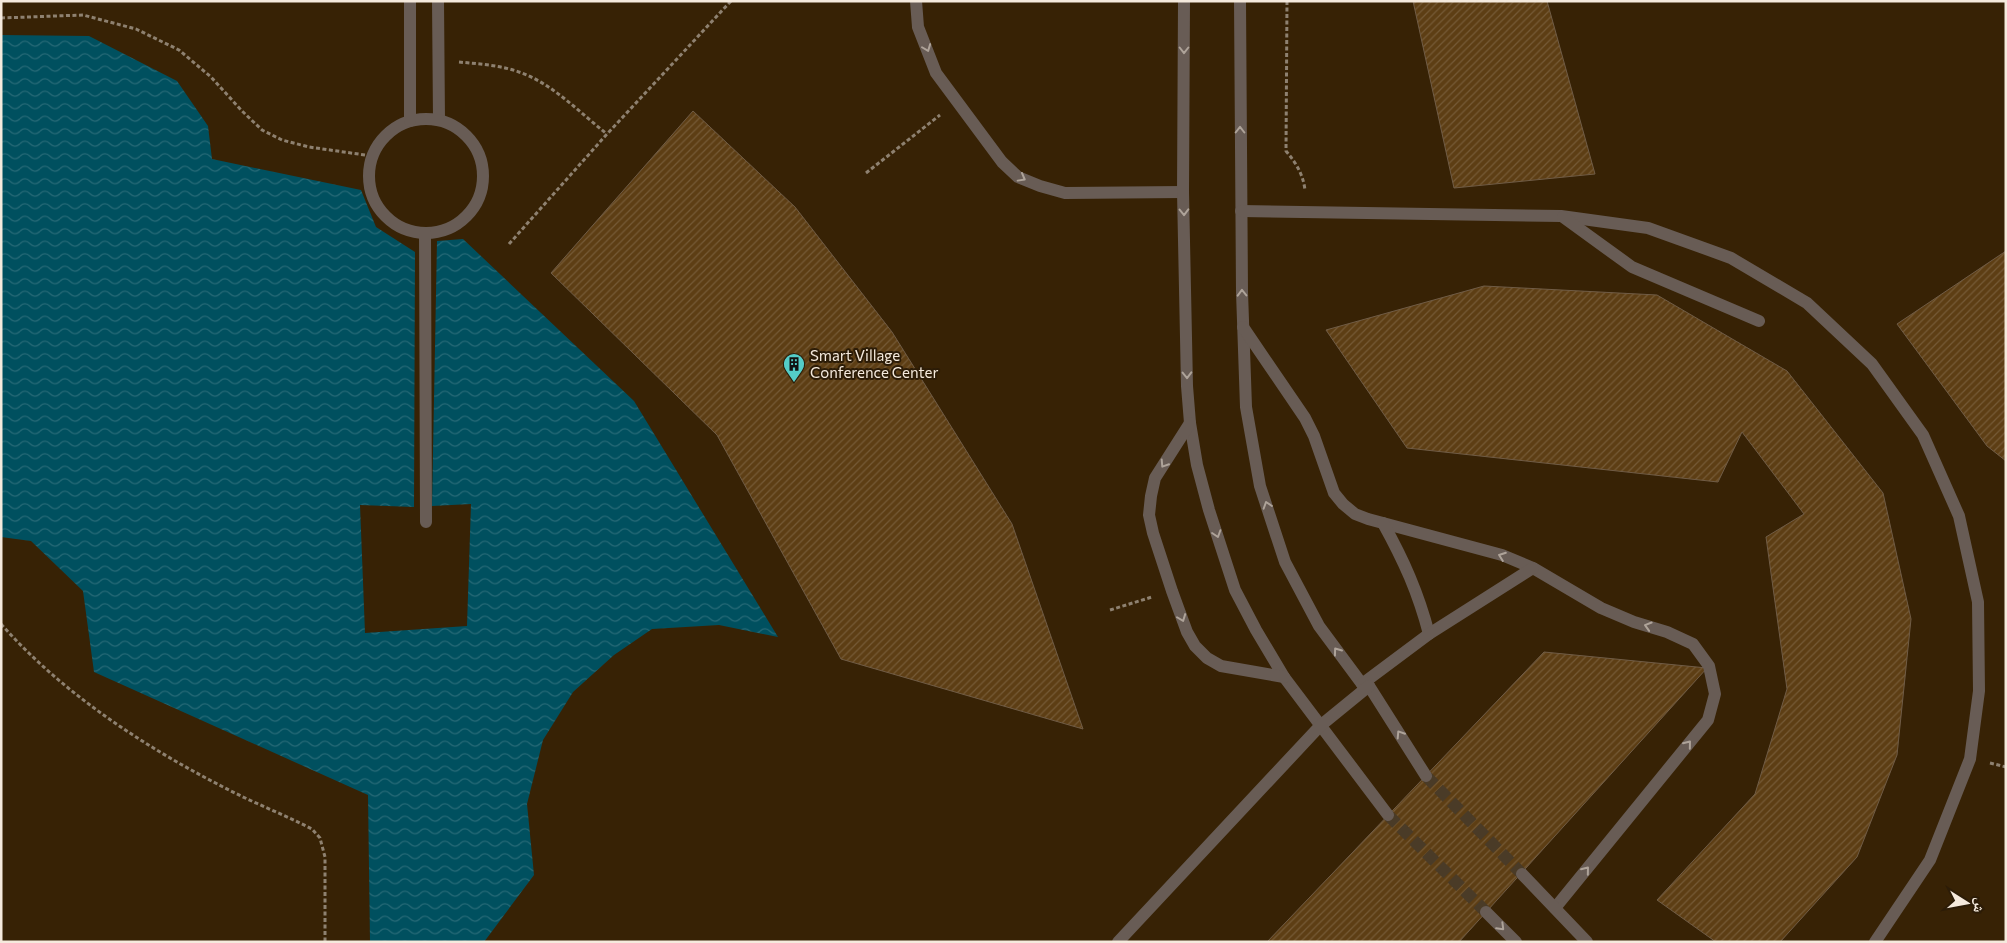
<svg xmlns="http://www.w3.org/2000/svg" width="2007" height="943" font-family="Commissioner,'Noto Naskh Arabic',sans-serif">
<defs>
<pattern id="water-waves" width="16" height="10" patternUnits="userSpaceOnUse" patternTransform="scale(1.25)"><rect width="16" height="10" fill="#00505f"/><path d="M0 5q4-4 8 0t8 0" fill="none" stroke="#266976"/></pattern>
<pattern id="building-hatch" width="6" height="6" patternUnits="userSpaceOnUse" patternTransform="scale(1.25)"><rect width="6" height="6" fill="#5d3e14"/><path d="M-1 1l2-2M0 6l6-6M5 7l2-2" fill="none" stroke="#755a36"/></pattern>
</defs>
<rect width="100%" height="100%" fill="#2c1c07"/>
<rect fill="#372205" x="1" y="1" width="2005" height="941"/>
<polygon fill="url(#water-waves)" points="1,35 89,36 177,81 208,126 212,159 361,190 376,227 415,252 414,507 360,505 365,633 467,626 471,504 432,506 437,241 463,239 634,401 778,637 719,625 652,629 614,655 573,692 543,740 527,804 534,875 484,942 370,942 368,795 94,672 83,591 31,541 1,537"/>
<g fill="url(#building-hatch)" stroke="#705c46">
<polygon points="1413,1 1547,1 1595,174 1454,188"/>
<polygon points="693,111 795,207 892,332 1012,524 1083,729 841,659 717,435 551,273"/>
<polygon points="2006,251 2006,461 1987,446 1897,324"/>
<polygon points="1484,286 1657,295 1787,371 1883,493 1911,619 1897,755 1857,857 1780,942 1716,942 1657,900 1755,794 1787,689 1766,537 1804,514 1742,432 1718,482 1407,448 1326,330"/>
<polygon points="1544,652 1707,668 1459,942 1267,942"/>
</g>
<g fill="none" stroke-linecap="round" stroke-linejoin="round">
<g stroke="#4a3b27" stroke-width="12" stroke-dasharray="12 6" stroke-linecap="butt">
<polyline points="1426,776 1522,874"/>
<polyline points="1388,815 1486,912"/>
</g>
<g stroke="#8e8170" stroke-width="3" stroke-dasharray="4 2.5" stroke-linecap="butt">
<path d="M1287,1L1286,151C1296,163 1303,174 1305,190"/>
<polyline points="1,18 83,15 136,29 179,50 211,77 242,111 262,130 282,140 309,147 372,156"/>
<path d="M459,62C479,64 500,65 519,72C552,83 580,113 607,134"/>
<polyline points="866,173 940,115"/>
<polyline points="509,244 607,134 731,1"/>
<polyline points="1110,610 1152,597"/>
<path d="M1,624C63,694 146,748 229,790C256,804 285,815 312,829L320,838L325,857V942"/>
<polyline points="1990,763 2006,767"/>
</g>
<g stroke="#685c55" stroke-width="12">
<polyline points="438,1 439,120"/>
<polyline points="916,1 918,27 936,73 1002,162 1018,177 1040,186 1065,193 1183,192"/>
<polyline points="1184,1 1183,192 1187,386 1190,423 1197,465 1209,510 1235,590 1256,630 1284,677 1388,815"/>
<polyline points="1240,1 1242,292 1246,407 1260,486 1285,562 1319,626 1362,684 1369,686 1426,776"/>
<circle cx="426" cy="176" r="57"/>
<polyline points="410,121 410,1"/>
<polyline points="1241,211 1561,216 1648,228 1731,258 1807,303 1872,364 1923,435 1959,516 1978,602 1979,691 1970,759 1930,860 1875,942"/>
<polyline points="1563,217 1632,267 1759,321"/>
<polyline points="425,233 426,522"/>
<polyline points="1243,327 1305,418 1314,436 1334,493 1343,504 1355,514 1368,519 1502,555 1533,568 1601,608 1634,622 1667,632 1693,644 1709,666 1715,694 1708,720 1555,908"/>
<polyline points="1190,423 1155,478 1151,496 1149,515 1153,533 1172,591 1187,632 1195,646 1207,658 1221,666 1284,677"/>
<path d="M1383,523C1404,561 1418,592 1429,634"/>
<polyline points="1362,684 1429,634 1533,568"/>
<polyline points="1522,874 1587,942"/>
<polyline points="1486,912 1516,942"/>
<polyline points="1118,942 1320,726 1369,686"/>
</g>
</g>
<defs><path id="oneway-chevron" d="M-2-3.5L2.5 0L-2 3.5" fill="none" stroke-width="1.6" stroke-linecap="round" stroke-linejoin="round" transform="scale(1.25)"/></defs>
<g stroke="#aea399">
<use href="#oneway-chevron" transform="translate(927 48) rotate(69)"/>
<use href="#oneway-chevron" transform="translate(1184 50) rotate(90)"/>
<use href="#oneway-chevron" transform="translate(1240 130) rotate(-90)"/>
<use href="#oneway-chevron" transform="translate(1022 178) rotate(29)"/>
<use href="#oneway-chevron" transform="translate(1184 212) rotate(89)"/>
<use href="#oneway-chevron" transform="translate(1242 293) rotate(-91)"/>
<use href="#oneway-chevron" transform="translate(1187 375) rotate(89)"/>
<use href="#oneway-chevron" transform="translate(1164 464) rotate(123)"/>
<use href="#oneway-chevron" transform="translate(1267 505) rotate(-108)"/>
<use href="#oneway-chevron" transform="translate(1217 534) rotate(72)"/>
<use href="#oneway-chevron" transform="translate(1502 556) rotate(-160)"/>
<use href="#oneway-chevron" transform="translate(1182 618) rotate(69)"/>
<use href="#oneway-chevron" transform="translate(1648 626) rotate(-163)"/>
<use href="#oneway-chevron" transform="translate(1337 651) rotate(-126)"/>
<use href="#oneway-chevron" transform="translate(1400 734) rotate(-123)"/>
<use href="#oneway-chevron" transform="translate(1688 744) rotate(-51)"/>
<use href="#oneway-chevron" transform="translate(1586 870) rotate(-51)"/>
<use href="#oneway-chevron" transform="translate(1501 927) rotate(45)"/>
</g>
<defs>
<g id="building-pin" transform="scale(1.125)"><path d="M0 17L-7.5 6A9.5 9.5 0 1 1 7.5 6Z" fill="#54cdc8" stroke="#2c1c07"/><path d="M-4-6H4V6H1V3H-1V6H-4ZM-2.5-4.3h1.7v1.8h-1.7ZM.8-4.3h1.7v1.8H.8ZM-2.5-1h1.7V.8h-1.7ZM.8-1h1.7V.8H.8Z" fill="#111"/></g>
</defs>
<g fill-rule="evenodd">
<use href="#building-pin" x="794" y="364"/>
</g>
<g text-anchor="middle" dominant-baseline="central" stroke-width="4" stroke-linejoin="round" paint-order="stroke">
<g font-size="15" fill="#f5eadd" stroke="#2c1c07" text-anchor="start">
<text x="810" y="355">Smart Village<tspan x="810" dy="17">Conference Center</tspan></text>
</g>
</g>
<rect width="2007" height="943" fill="none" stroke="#f5eadd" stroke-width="5"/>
<g transform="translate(1967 903) rotate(101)" stroke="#2c1c07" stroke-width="4" paint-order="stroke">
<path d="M0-4L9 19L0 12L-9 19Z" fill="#f5eadd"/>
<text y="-8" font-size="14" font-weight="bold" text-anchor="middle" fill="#f5eadd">ش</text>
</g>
</svg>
